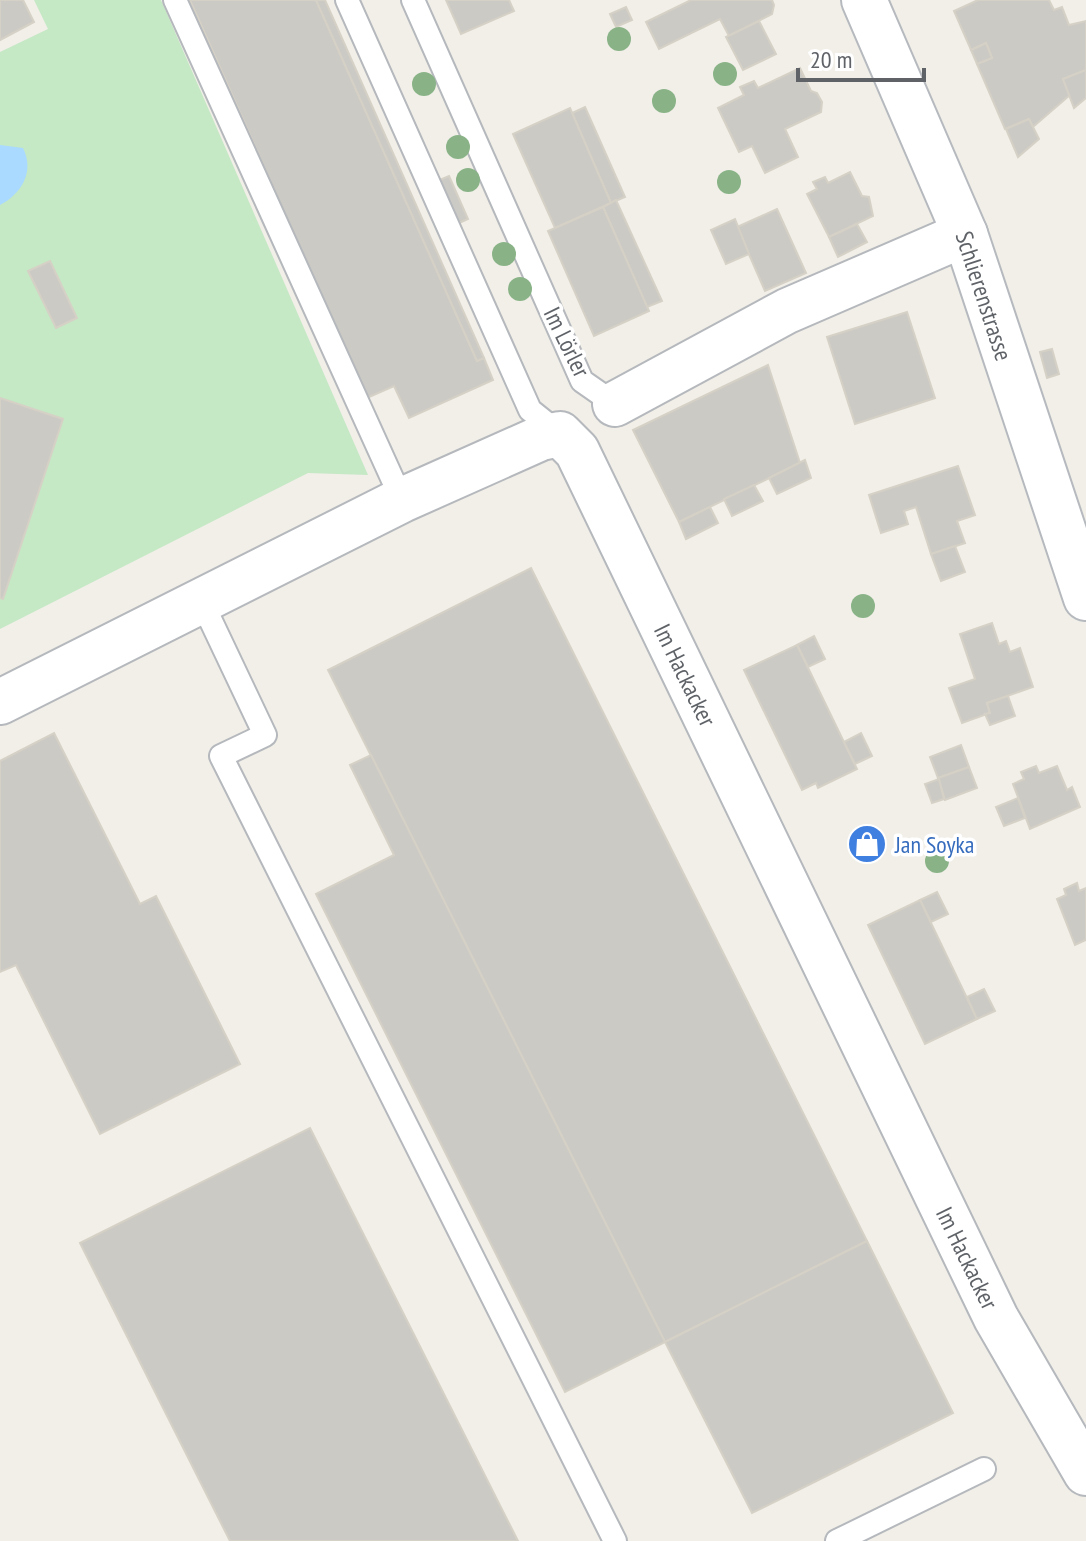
<svg xmlns="http://www.w3.org/2000/svg" width="1086" height="1541" font-family="'PT Sans Narrow',sans-serif">
<rect width="100%" height="100%" fill="#f1efe8"/>
<polygon fill="#c5e8c5" points="34,0 161,0 368,475 308,473 0,629 0,52 48,29"/>
<path fill="#aadaff" d="M0,145L23,148C35,172 21,194 0,205Z"/>
<g fill="#cccac5" stroke="#d6d1c6" stroke-width="2">
<polygon points="0,0 23,0 34,22 0,40"/>
<polygon points="190,0 316,0 477,361 484,358 493,380 409,418 394,386 367,398"/>
<polygon points="316,0 325,0 484,358 477,361"/>
<polygon points="446,0 509,0 514,11 461,34"/>
<polygon points="691,0 772,0 774,5 772,14 729,36 720,19 659,49 646,22"/>
<polygon points="978,0 1049,0 1054,10 1062,7 1069,25 1086,21 1086,70 1063,79 1070,95 1033,127 1029,119 1005,129 977,64 992,58 986,43 971,50 954,11"/>
<polygon points="626,7 632,20 616,27 610,14"/>
<polygon points="759,21 776,54 743,70 726,37"/>
<polygon points="986,43 992,58 977,64 971,50"/>
<polygon points="800,68 811,91 817,93 822,102 821,112 785,129 798,157 765,173 752,146 739,152 718,108 744,95 740,87 754,81 758,88"/>
<polygon points="1086,70 1086,98 1074,108 1063,79"/>
<polygon points="585,107 625,197 611,203 572,113"/>
<polygon points="570,108 611,203 555,228 513,134"/>
<polygon points="1029,119 1039,139 1018,157 1006,129"/>
<polygon points="850,172 862,196 869,197 873,216 829,237 807,194 817,189 813,182 825,177 828,183"/>
<polygon points="449,176 468,219 455,225 437,181"/>
<polygon points="616,200 662,301 647,307 603,207"/>
<polygon points="603,207 649,311 594,336 548,231"/>
<polygon points="777,209 806,273 765,291 737,227"/>
<polygon points="735,219 749,254 726,264 711,230"/>
<polygon points="857,224 867,242 838,257 829,237"/>
<polygon points="50,261 77,318 56,328 28,271"/>
<polygon points="907,312 935,398 855,424 827,337"/>
<polygon points="1052,349 1059,374 1047,378 1040,352"/>
<polygon points="768,365 800,463 679,522 633,430"/>
<polygon points="0,398 63,419 3,599 0,598"/>
<polygon points="805,460 811,478 777,494 769,478"/>
<polygon points="958,466 975,515 957,521 965,543 931,554 916,507 904,511 908,524 881,533 869,495"/>
<polygon points="754,485 763,501 732,516 724,499"/>
<polygon points="710,507 718,523 686,539 679,522"/>
<polygon points="955,546 965,572 941,581 931,554"/>
<polygon points="531,568 867,1241 665,1342 328,670"/>
<polygon points="992,623 999,644 1006,641 1010,652 1020,648 1033,687 987,703 990,713 962,723 949,688 975,679 960,634"/>
<polygon points="814,636 825,659 808,667 797,645"/>
<polygon points="797,645 857,769 818,788 816,783 802,790 744,670"/>
<polygon points="1008,696 1015,716 990,725 985,714 990,713 987,703"/>
<polygon points="54,733 140,904 156,896 240,1064 100,1134 16,965 0,972 0,761"/>
<polygon points="861,733 872,756 855,764 844,742"/>
<polygon points="961,745 969,767 938,778 930,757"/>
<polygon points="371,755 665,1342 565,1392 316,894 394,855 350,765"/>
<polygon points="1036,766 1039,773 1057,766 1067,790 1072,787 1080,807 1030,829 1013,784 1024,779 1021,772"/>
<polygon points="969,767 977,788 945,800 938,778"/>
<polygon points="939,779 944,799 932,803 925,784"/>
<polygon points="1018,798 1025,818 1004,826 996,807"/>
<polygon points="1077,883 1079,891 1086,888 1086,940 1075,945 1057,899 1066,895 1064,889"/>
<polygon points="937,892 948,914 931,922 920,900"/>
<polygon points="920,900 977,1019 925,1044 868,925"/>
<polygon points="984,989 995,1011 977,1019 967,997"/>
<polygon points="310,1128 518,1541 230,1541 80,1243"/>
<polygon points="867,1241 953,1413 752,1513 665,1342"/>
</g>
<g fill="none" stroke-linecap="round" stroke-linejoin="round">
<g stroke="#b5b8bc" stroke-width="26">
<g id="lane">
<polyline points="175,0 402,500"/>
<polyline points="347,0 530,410 560,434"/>
<polyline points="413,0 582,381 615,404"/>
<polyline points="201,600 265,735 221,756 615,1541"/>
<polyline points="837,1541 984,1469"/>
</g>
</g>
<g stroke="#b5b8bc" stroke-width="48">
<g id="street">
<polyline points="615,404 787,311 965,234"/>
<polyline points="0,702 402,500 541,438 560,434 577,451 996,1318 1086,1473"/>
</g>
</g>
<g stroke="#b6babf" stroke-width="48">
<polyline id="secondary" points="864,0 965,234 1086,598"/>
</g>
<use href="#lane" stroke="#fff" stroke-width="22"/>
<use href="#street" stroke="#fff" stroke-width="44"/>
<use href="#secondary" stroke="#fff" stroke-width="44"/>
</g>
<g fill="#89b387">
<circle cx="619" cy="39" r="12"/>
<circle cx="725" cy="74" r="12"/>
<circle cx="424" cy="84" r="12"/>
<circle cx="664" cy="101" r="12"/>
<circle cx="458" cy="147" r="12"/>
<circle cx="468" cy="180" r="12"/>
<circle cx="729" cy="182" r="12"/>
<circle cx="504" cy="254" r="12"/>
<circle cx="520" cy="289" r="12"/>
<circle cx="863" cy="606" r="12"/>
<circle cx="937" cy="861" r="12"/>
</g>
<defs>
<g id="shop-disc" transform="scale(2)"><circle r="9.5" fill="#3f7fe0" stroke="#fff"/><path d="M-5-2.5h2.3a2.7 3.5 0 0 1 5.4 0H5L5.5 6h-11ZM-1.5-2.5h3a1.5 2.3 0 0 0-3 0Z" fill="#fff"/></g>
</defs>
<g fill-rule="evenodd">
<use href="#shop-disc" x="867" y="844"/>
</g>
<g text-anchor="middle" dominant-baseline="central" stroke-width="7" stroke-linejoin="round" paint-order="stroke">
<g font-size="24" fill="#5f6368" stroke="#fff">
<text transform="translate(984 296) rotate(72)">Schlierenstrasse</text>
<text transform="translate(567 342) rotate(64)">Im Lörler</text>
<text transform="translate(685 675) rotate(64)">Im Hackacker</text>
<text transform="translate(967 1258) rotate(64)">Im Hackacker</text>
</g>
<g font-size="24" fill="#366cbe" stroke="#fff" text-anchor="start">
<text x="895" y="844">Jan Soyka</text>
</g>
</g>
<path d="M798 68v12h126v-12" fill="none" stroke="#5f6368" stroke-width="4"/>
<text x="810" y="68" font-size="24" fill="#5f6368" stroke="#ffffff" stroke-width="6" paint-order="stroke">20 m</text>
</svg>
